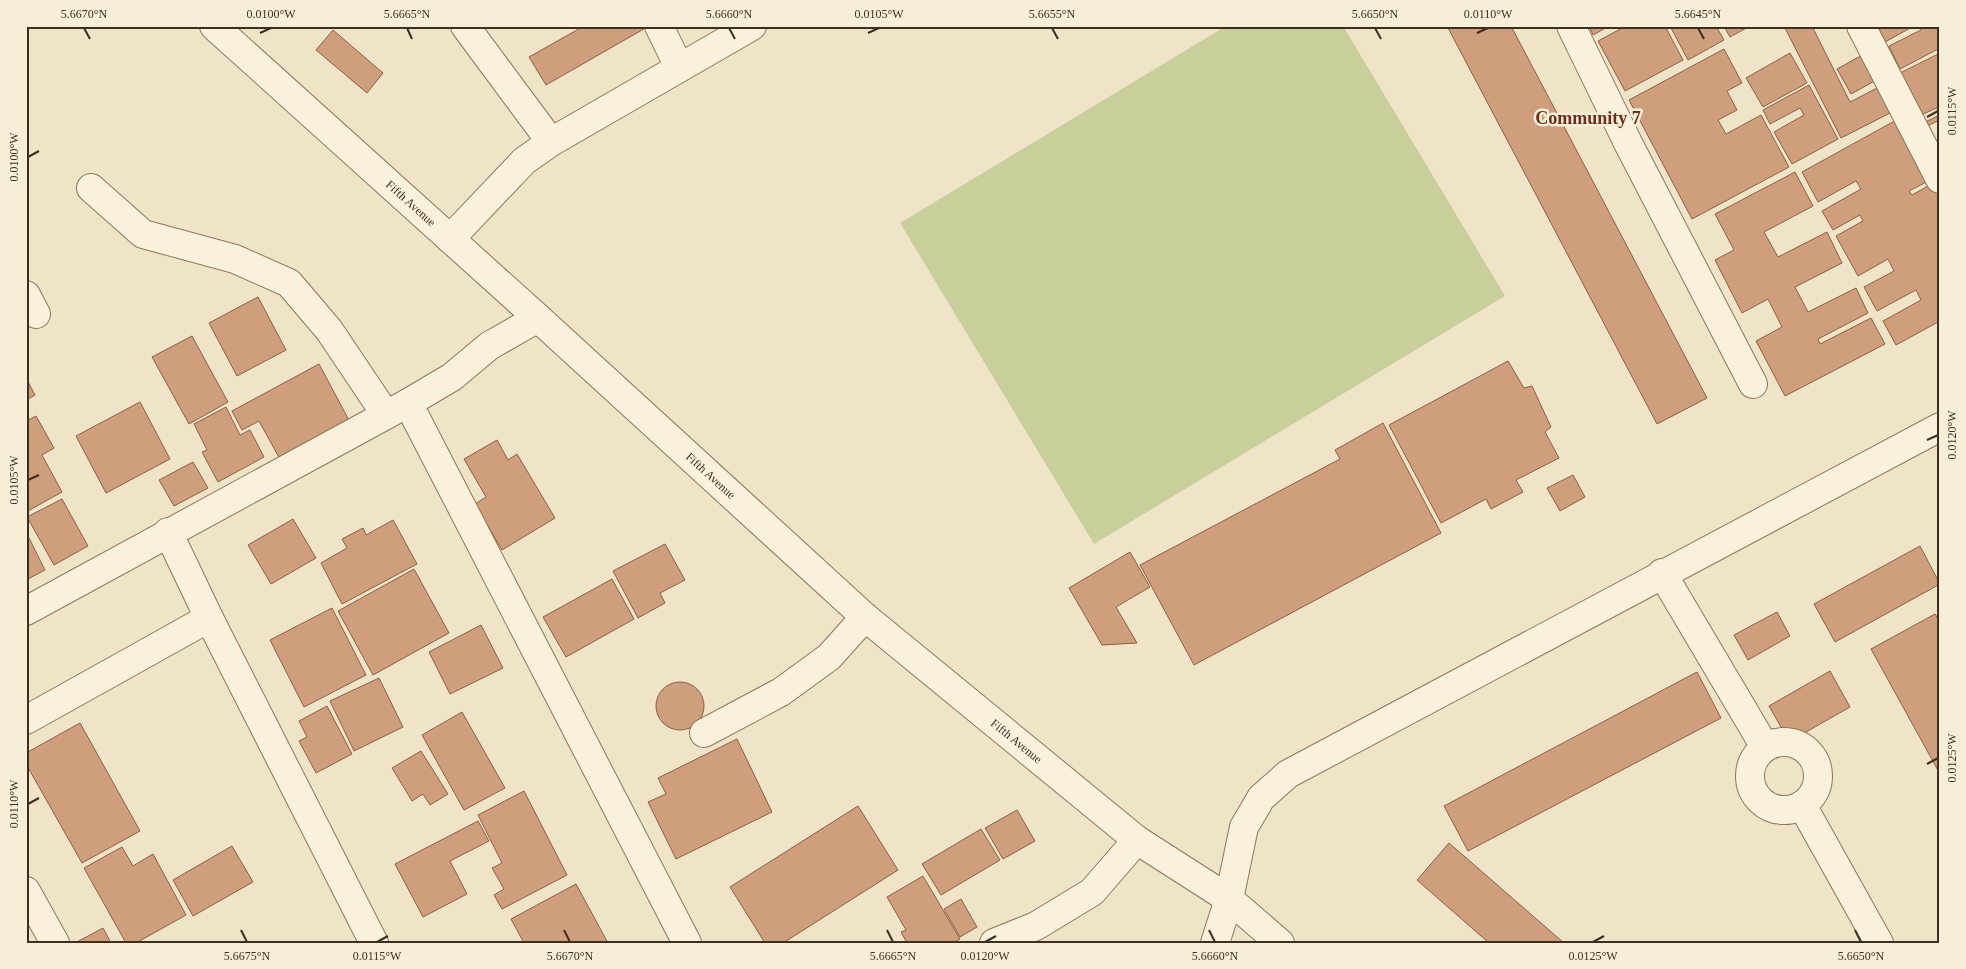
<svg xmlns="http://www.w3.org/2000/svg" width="1966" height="969" font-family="'Times New Roman',serif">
<rect width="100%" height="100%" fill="#f0e4c8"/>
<polygon fill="#c9cf9b" points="1226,26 1343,26 1505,296 1094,544 900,223"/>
<g fill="#cf9f7d" stroke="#8d5f41">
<polygon points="584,26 649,26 546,85 529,57"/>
<polygon points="1447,26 1511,26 1707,398 1657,424"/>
<polygon points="1589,26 1609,26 1593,35"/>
<polygon points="1626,26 1665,26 1683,60 1625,91 1598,41"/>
<polygon points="1670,26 1716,26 1724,40 1688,60"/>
<polygon points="1724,26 1750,26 1730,37"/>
<polygon points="1784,26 1812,26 1850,102 1887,83 1900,108 1841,138"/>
<polygon points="1876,26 1914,26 1885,42"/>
<polygon points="1940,26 1940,48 1900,69 1889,46 1921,30 1921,26"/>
<polygon points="333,30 383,73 367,93 316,50"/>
<polygon points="1724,49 1742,83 1727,91 1737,110 1718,120 1726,134 1761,115 1789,167 1692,219 1629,100"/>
<polygon points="1790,53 1807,83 1763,107 1746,78"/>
<polygon points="1866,53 1880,78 1851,94 1837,69"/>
<polygon points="1940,53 1940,109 1939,107 1921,115 1900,73"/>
<polygon points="1809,85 1838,139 1792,164 1774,132 1804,115 1800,108 1770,124 1763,110"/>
<polygon points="1940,115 1940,120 1927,126 1925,122"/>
<polygon points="1900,118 1934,178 1909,191 1912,195 1935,182 1940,190 1940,321 1896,345 1883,321 1921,300 1916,290 1877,311 1864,287 1894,271 1888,259 1858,276 1836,236 1863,221 1860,215 1833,230 1822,211 1861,189 1856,181 1818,202 1802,172"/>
<polygon points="1795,172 1813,206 1764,232 1778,257 1827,232 1842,263 1795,287 1808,312 1856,288 1868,313 1818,339 1820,344 1871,318 1885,344 1785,396 1756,341 1782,327 1768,299 1742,313 1715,260 1734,250 1715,214"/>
<polygon points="258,297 286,350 237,376 209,323"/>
<polygon points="192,336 228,402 189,424 152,357"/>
<polygon points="1508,361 1524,388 1532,386 1551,427 1545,432 1559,458 1516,480 1523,492 1491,509 1486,499 1441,523 1389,425"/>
<polygon points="319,364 351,424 281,461 259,421 242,430 232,411"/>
<polygon points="26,378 35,395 26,400"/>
<polygon points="140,402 170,459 106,493 76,436"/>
<polygon points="226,407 240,435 250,430 264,457 218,482 202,452 207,450 194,424"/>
<polygon points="36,416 54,448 42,455 62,492 26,512 26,421"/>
<polygon points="1383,423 1441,533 1194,665 1140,565 1340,459 1335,450"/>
<polygon points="497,440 508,460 517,454 555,518 502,550 475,504 486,497 464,459"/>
<polygon points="193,462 208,488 174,506 159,480"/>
<polygon points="1573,475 1585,497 1560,511 1547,488"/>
<polygon points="62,499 88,546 54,565 27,517"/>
<polygon points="293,519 316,558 271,584 248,545"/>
<polygon points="393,520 417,564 342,604 321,563 347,548 342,539 363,528 366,535"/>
<polygon points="29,538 45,570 26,580 26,539"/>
<polygon points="665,544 685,580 660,593 665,603 638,618 613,571"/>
<polygon points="1920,546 1940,584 1835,642 1814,604"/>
<polygon points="1130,552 1150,587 1116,607 1137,643 1102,645 1069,588"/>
<polygon points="414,569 449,633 373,675 338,611"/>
<polygon points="612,579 634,619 566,657 543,617"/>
<polygon points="332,608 366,675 304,707 270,640"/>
<polygon points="1777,612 1790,636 1748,660 1734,635"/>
<polygon points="1935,614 1940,622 1940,774 1871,649"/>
<polygon points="481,625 503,668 450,694 429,652"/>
<polygon points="1830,671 1850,707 1799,736 1781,727 1769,706"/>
<polygon points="1697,672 1721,718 1468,851 1444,806"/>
<polygon points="379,678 403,727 354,751 330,701"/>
<circle cx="680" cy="706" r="24"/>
<polygon points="327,706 352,754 316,773 299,741 307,737 299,721"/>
<polygon points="462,712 505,788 464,810 422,735"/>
<polygon points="80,723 140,831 82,863 26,764 26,753"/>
<polygon points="737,739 772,812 676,859 648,802 666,794 658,778"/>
<polygon points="421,751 448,794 430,805 423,794 412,801 392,768"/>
<polygon points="524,791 567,875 502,909 494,895 504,889 492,868 502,863 478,815"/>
<polygon points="858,806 898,870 783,943 765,943 730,887"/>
<polygon points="1017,810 1035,841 1003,859 985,828"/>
<polygon points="478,821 489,841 450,861 467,894 423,917 395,864"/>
<polygon points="981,829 1000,860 941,895 922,864"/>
<polygon points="1449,843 1564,943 1489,943 1417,880"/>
<polygon points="232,846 253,882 193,916 173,880"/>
<polygon points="122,847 133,866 153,854 186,915 136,943 126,943 84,868"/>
<polygon points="923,876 960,939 953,943 907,943 901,932 906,930 887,897"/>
<polygon points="576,884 608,943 524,943 511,919"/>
<polygon points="961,899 977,927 960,937 944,909"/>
<polygon points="103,928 111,943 75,943"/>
</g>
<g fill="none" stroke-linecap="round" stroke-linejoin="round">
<g stroke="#8d765c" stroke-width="30">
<g id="minor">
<path id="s1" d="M214,26L538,318L865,617L1137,840L1229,899L1280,943"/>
<polyline points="465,26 551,142"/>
<polyline points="659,26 679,67"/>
<polyline points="1571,26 1628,143 1753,384"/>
<polyline points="1861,26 1940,179"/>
<polyline points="91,188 143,234 235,259 289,283 329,330 386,415"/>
<polyline points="450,239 524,161 551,142 752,26"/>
<polyline points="26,295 36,314"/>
<polyline points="408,403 687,943"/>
<polyline points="168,532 209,618 374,943"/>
<polyline points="1662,573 1765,747"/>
<polyline points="26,611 408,403 452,377 489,346 538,318"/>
<polyline points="26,720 209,618"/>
<polyline points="704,733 781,692 829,657 865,617"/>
<circle cx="1784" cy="776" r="34"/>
<polyline points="1802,805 1879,943"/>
<polyline points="26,891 55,943"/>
<polyline points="994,943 1036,926 1092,892 1137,840"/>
<polyline points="1215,943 1229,899 1244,827 1261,798 1288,774 1940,427"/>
</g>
</g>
<use href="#minor" stroke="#faf1dc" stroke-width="28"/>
</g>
<path fill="none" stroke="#3d2e20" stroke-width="2" d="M84,28L90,39M407,28L412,39M729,28L735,39M1052,28L1058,39M1375,28L1381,39M1698,28L1704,39M260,33L271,28M868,33L879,28M1477,33L1488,28M1927,117L1938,111M28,157L39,151M1927,440L1938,435M28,480L39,475M1927,764L1938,758M28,804L39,798M241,930L247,942M564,930L570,942M887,930L893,942M1209,930L1215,942M1855,930L1861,942M377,942L388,936M985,942L996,936M1593,942L1604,936"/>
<g text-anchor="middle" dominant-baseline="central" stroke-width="5" stroke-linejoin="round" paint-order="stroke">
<g font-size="12" fill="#3d2e20" stroke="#f7eed8">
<text stroke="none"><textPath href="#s1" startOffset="265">Fifth Avenue</textPath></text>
<text stroke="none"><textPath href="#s1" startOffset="670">Fifth Avenue</textPath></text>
<text stroke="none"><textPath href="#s1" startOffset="1075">Fifth Avenue</textPath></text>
</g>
<g font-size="18" font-weight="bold" fill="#6b2e1e" stroke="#f7eed8">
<text x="1588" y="118">Community 7</text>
</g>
</g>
<rect width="1966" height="969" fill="none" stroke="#f7eed8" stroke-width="55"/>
<rect x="28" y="28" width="1910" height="914" fill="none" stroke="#3d2e20" stroke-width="2"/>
<g font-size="12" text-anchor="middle" fill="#3d2e20">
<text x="84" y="18">5.6670°N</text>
<text x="271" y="18">0.0100°W</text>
<text x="407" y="18">5.6665°N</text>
<text x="729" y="18">5.6660°N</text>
<text x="879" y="18">0.0105°W</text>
<text x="1052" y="18">5.6655°N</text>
<text x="1375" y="18">5.6650°N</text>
<text x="1488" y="18">0.0110°W</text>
<text x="1698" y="18">5.6645°N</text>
<text transform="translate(1952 111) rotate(-90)" y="4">0.0115°W</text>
<text transform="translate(14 157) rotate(-90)" y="4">0.0100°W</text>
<text transform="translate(1952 435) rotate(-90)" y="4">0.0120°W</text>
<text transform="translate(14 480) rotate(-90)" y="4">0.0105°W</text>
<text transform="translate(1952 758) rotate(-90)" y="4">0.0125°W</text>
<text transform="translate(14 804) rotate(-90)" y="4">0.0110°W</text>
<text x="247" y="960">5.6675°N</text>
<text x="377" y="960">0.0115°W</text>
<text x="570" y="960">5.6670°N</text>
<text x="893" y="960">5.6665°N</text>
<text x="985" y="960">0.0120°W</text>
<text x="1215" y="960">5.6660°N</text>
<text x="1593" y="960">0.0125°W</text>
<text x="1861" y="960">5.6650°N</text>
</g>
</svg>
